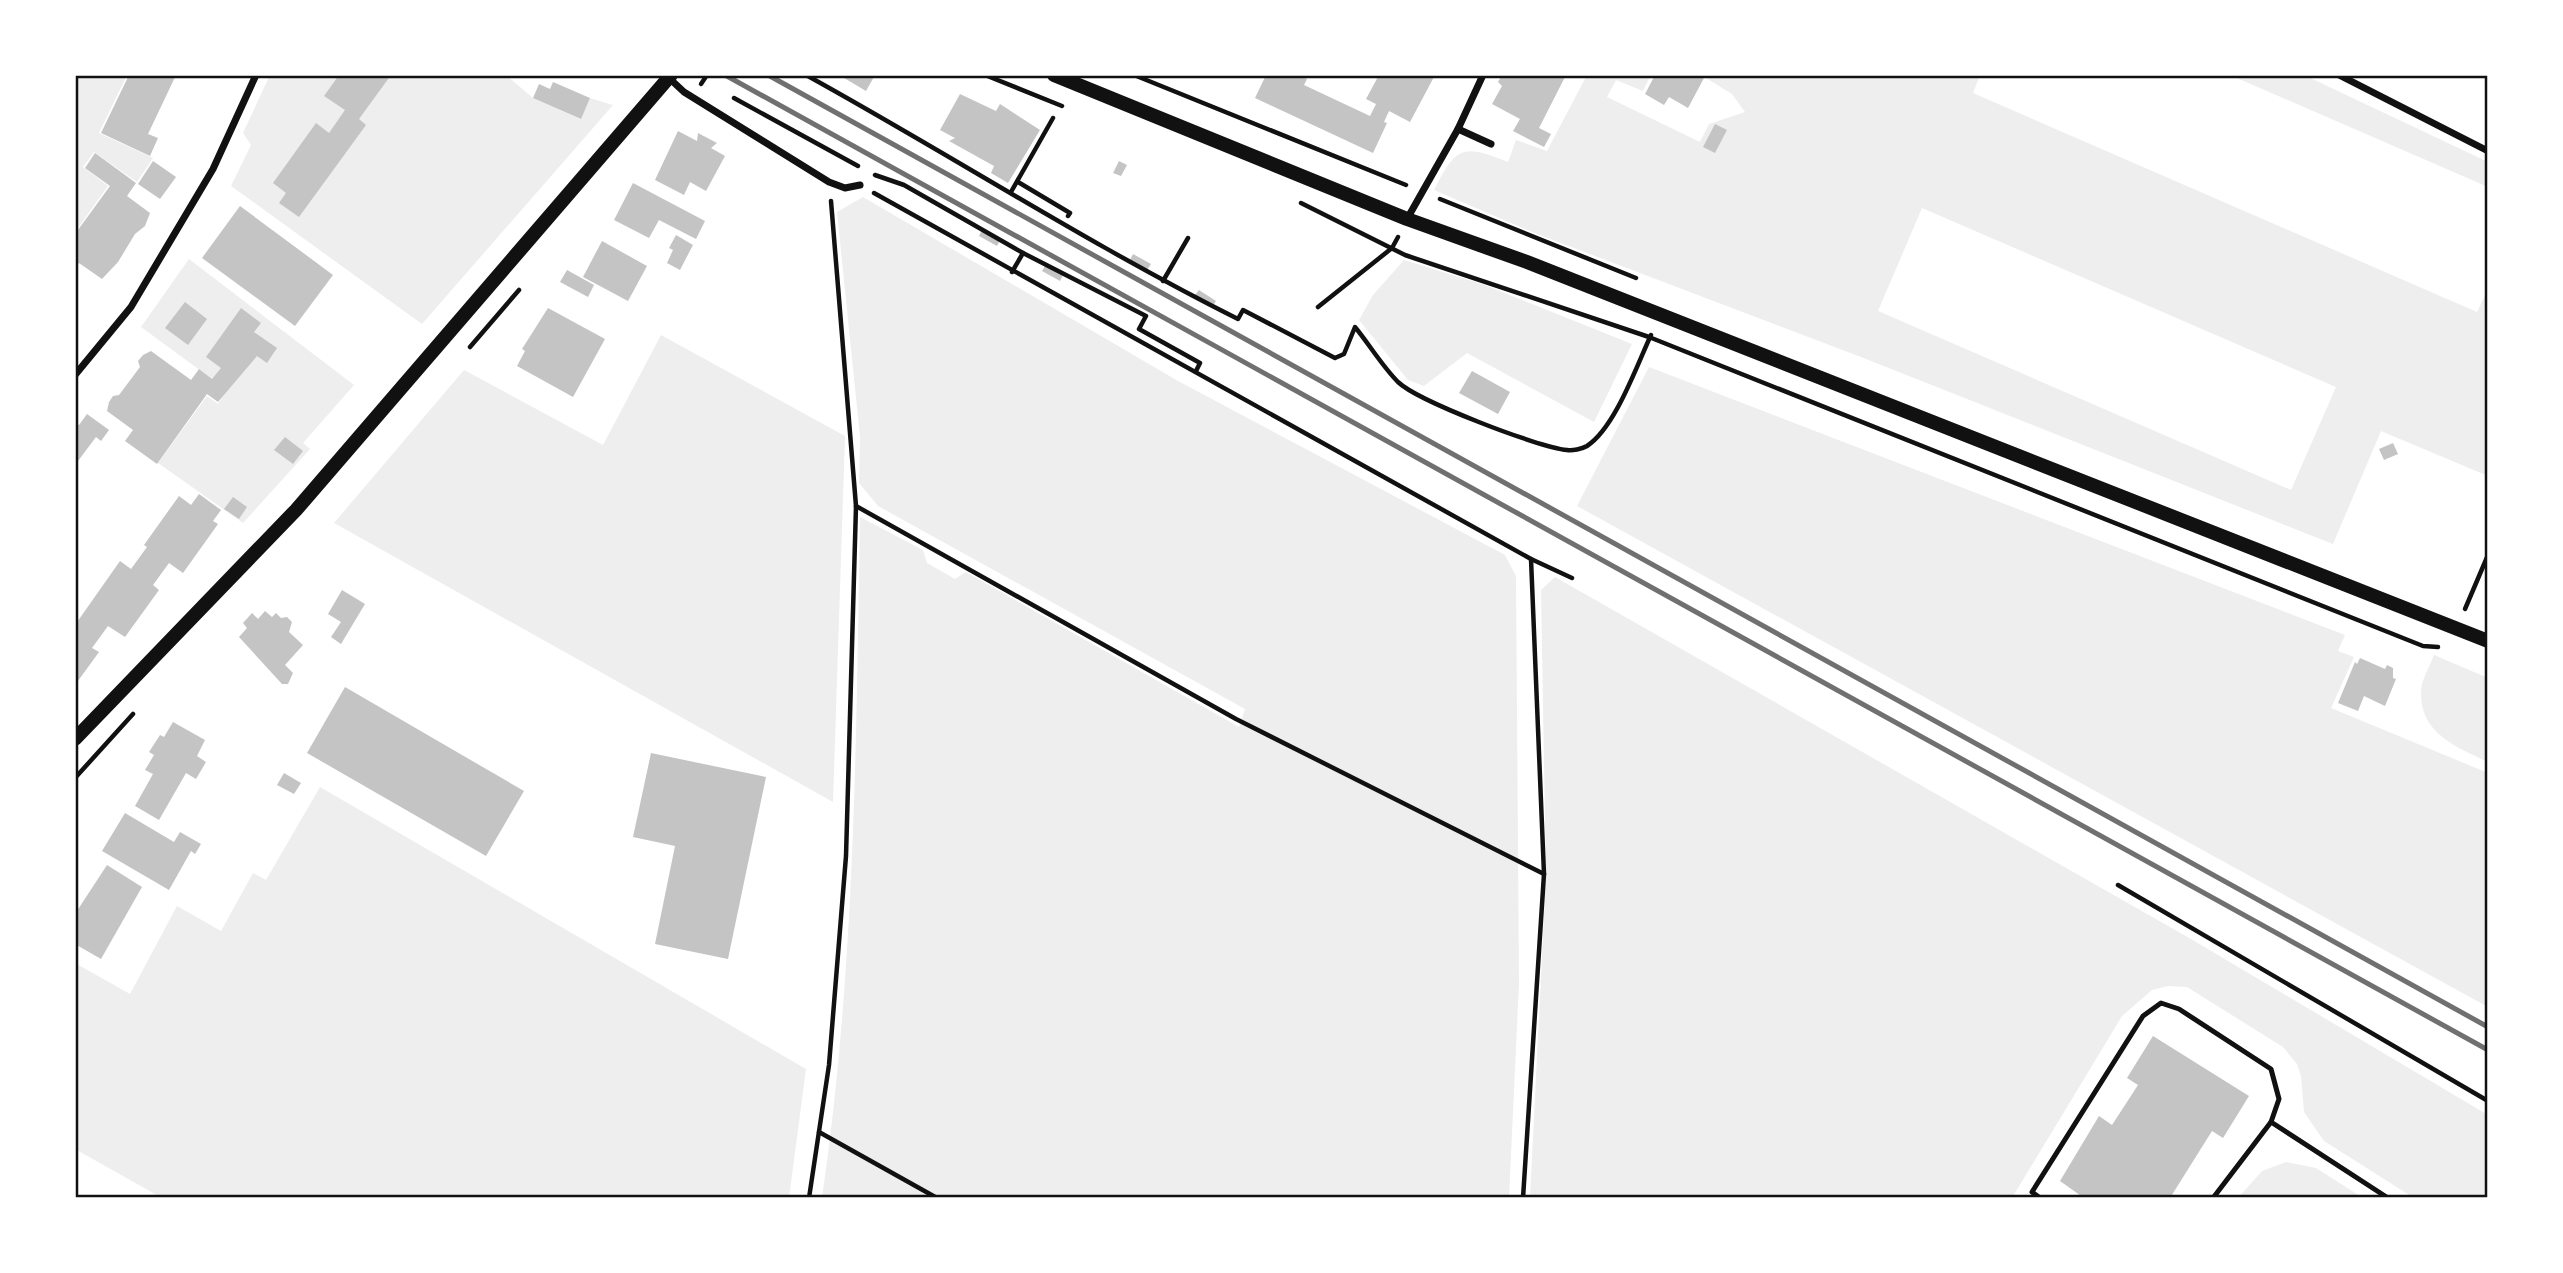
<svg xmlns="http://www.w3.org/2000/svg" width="2563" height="1273" font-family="Montserrat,sans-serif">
<rect width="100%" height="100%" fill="#fff"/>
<g fill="#eee" fill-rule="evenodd">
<polygon points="75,75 127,75 99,133 153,158 137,182 94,152 83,167 108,186 75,232"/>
<polygon points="270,75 506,75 533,98 580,119 590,98 613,105 422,324 231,186 251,145 243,133"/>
<path d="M1587,75H1651L1643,91L1616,80L1607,97L1700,142L1709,124L1745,112L1732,94L1701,75H1980L1973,93L2477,312L2488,289V476L2381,431L2333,544L1861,357L1532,232L1434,190C1456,147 1462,143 1508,162L1516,140L1547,151ZM1922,208L2336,387L2291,490L1878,311Z"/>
<polygon points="2230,75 2304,75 2488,162 2488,187"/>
<path d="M863,197L1178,381L1505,555L1516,576L1519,983L1509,1198H822C855,972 856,745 860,517L923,550L927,563L955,579L966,572L1239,727L1245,709L878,506L859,483L860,437L837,212Z"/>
<polygon points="189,259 354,385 303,443 310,449 243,523 158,463 207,396 218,404 227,390 141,327"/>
<polygon points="1404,260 1482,284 1632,344 1594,422 1467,353 1424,386 1408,380 1359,320 1373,295"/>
<polygon points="661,335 845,436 833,802 334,523 464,370 603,445"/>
<polygon points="1649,367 2345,635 2338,651 2354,657 2331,708 2488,773 2488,1007 1577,506"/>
<polygon points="1555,577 2191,939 2488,1115 2488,1198 2414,1198 2324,1141 2304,1112 2301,1076 2297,1064 2283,1047 2187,987 2168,986 2152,990 2122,1016 2012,1198 1530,1198 1546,876 1541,590"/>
<path d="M2434,655L2488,678V762C2456,747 2420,733 2421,692C2421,680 2430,666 2434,655Z"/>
<polygon points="320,787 806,1069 789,1198 162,1198 75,1149 75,963 130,994 177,906 221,931 253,873 266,880"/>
<polygon points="2286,1162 2316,1168 2363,1198 2238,1198 2262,1171"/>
</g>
<g fill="#c4c4c4">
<polygon points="129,75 176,75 148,134 158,138 150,156 101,133"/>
<polygon points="339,75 391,75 359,119 366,125 299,217 279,203 286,193 273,183 316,123 329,133 345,110 324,96"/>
<polygon points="839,75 875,75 866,91"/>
<polygon points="1266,75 1299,75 1307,79 1304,85 1370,116 1376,104 1366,99 1379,75 1435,75 1410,122 1389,111 1384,122 1387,123 1373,153 1255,98"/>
<polygon points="1502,75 1566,75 1539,128 1551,134 1544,147 1513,131 1520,119 1492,104 1502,86 1498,82"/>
<polygon points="1655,75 1700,75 1704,78 1688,108 1669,97 1664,105 1645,94"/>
<polygon points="553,82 590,98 581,119 533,98 539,84 550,89"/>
<polygon points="960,94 996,111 1000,104 1040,130 1008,183 991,173 994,166 949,141 955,138 940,130"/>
<polygon points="1715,124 1727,130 1715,153 1703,147"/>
<polygon points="678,131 697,141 698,133 717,143 711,148 725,156 706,191 690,182 684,195 655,180"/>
<polygon points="95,153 136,183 127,196 150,213 145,226 135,234 118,262 102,279 79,263 75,269 75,234 110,186 85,168"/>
<polygon points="153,161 176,177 160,199 138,184"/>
<polygon points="1119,161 1127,165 1121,176 1113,173"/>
<polygon points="633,183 705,221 696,239 659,220 649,238 614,220"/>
<polygon points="240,206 333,275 295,326 202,258"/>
<polygon points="982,230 1000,240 997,246 979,236"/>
<polygon points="676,235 693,245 680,270 667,263 673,250 669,248"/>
<polygon points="602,241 647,266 628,301 583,277"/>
<polygon points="1133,254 1151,264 1147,270 1130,260"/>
<polygon points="1045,266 1063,275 1060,281 1042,271"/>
<polygon points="567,270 594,285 588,297 560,282"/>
<polygon points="1199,290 1216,301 1213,306 1195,295"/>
<polygon points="185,302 207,319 188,345 165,328"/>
<polygon points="241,308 261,323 254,332 277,348 267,363 257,356 218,402 207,394 157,464 125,441 133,430 107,411 109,402 113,396 119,395 140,367 138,361 143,355 151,351 191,380 199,369 212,379 221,368 206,357"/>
<polygon points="548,308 605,339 573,397 517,366 525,351 522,349"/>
<polygon points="1472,371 1510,392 1498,414 1459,393"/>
<polygon points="87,414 109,430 101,441 96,437 75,465 75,423 79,425"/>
<polygon points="285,437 303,451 293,464 274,450"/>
<polygon points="2393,443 2398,454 2384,460 2379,449"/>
<polygon points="199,494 221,510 213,521 218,524 183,573 169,563 153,585 159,590 125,637 108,626 92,648 99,652 75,685 75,625 120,561 131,569 147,547 144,545 179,496 191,505"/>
<polygon points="233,497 247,507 239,519 224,509"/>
<polygon points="342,590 365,604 341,644 331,637 341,622 328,614"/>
<polygon points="265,611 272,617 276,613 281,618 287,617 292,622 289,632 303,645 285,665 293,673 288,684 282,684 239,637 247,628 243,623 252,613 258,619"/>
<polygon points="2360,658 2385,669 2387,665 2393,668 2393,678 2396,679 2385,706 2364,696 2358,711 2338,703 2355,662 2357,664"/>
<polygon points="345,687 524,791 486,856 307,753"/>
<polygon points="173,722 205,740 197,756 206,762 196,779 186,773 159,820 135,806 153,774 145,770 154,755 149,752 160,735 164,737"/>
<polygon points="651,753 766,777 728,959 655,944 675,846 633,837"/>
<polygon points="284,773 301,783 294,794 277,785"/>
<polygon points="125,813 174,842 180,832 201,844 195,854 191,851 169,890 102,851"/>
<polygon points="107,865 142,887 101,959 75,944 75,914"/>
<polygon points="2153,1036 2249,1096 2223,1138 2212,1131 2170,1198 2084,1198 2060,1181 2099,1116 2112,1125 2138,1085 2127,1078"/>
</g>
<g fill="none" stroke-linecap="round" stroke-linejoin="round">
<g stroke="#111" stroke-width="4.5">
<path d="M806,75C951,155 1090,245 1238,319L1243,310L1335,358L1344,354L1355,327C1369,344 1382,366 1398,382C1418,401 1537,447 1567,450C1572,451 1582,449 1587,446C1615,428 1637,365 1651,335"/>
<polyline points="985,75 1062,106"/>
<polyline points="1134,75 1406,185"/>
<polyline points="701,84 707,75"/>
<polyline points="734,98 858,166"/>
<polyline points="875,175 904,185 1023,253 1146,316 1139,329 1200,363 1196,371"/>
<polyline points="1018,182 1070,213 1068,216"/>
<polyline points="1011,192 1053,118"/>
<polyline points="874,193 1531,559 1572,578"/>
<polyline points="1440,199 1636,278"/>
<polyline points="1301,203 1405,255 1649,337 2423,646 2438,647"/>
<polyline points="1012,272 1023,253"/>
<polyline points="1163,281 1188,238"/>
<polyline points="1318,307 1392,248 1398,237"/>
<polyline points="470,347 519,290"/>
<polyline points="856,506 1236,719 1544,874"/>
<polyline points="2465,609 2488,555"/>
<polyline points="75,778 133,714"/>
<polyline points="2118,885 2488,1101"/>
<polyline points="819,1132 937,1198"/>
<polyline points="809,1198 829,1065 846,856 856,506 831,201"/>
<polyline points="1523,1198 1544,874 1531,559"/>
</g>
<g stroke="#111" stroke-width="5">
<polyline points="2040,1198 2032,1192 2143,1016 2161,1003 2179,1009 2271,1069 2279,1099 2271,1122"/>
<polyline points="2213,1198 2271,1122 2388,1198"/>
</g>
<g stroke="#111" stroke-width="7">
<polyline points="2339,75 2488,151"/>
<polyline points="669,78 684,92 829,182 845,188 860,185"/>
<polyline points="1458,129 1491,144"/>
<polyline points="1407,219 1458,129 1483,75"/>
<polyline points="75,375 131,307 213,169 256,75"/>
</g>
<g stroke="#111" stroke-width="14">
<polyline points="1054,75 1407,219 1527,262 2488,641"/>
<polyline points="75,739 296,510 671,75"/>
</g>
<g stroke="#707070" stroke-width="5">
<polyline points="725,75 2488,1050"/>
<polyline points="768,75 2488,1027"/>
</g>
</g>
<rect width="2563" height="1273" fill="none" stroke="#ffffff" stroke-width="154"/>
<rect x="77" y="77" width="2409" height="1119" fill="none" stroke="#111" stroke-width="2.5"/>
</svg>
